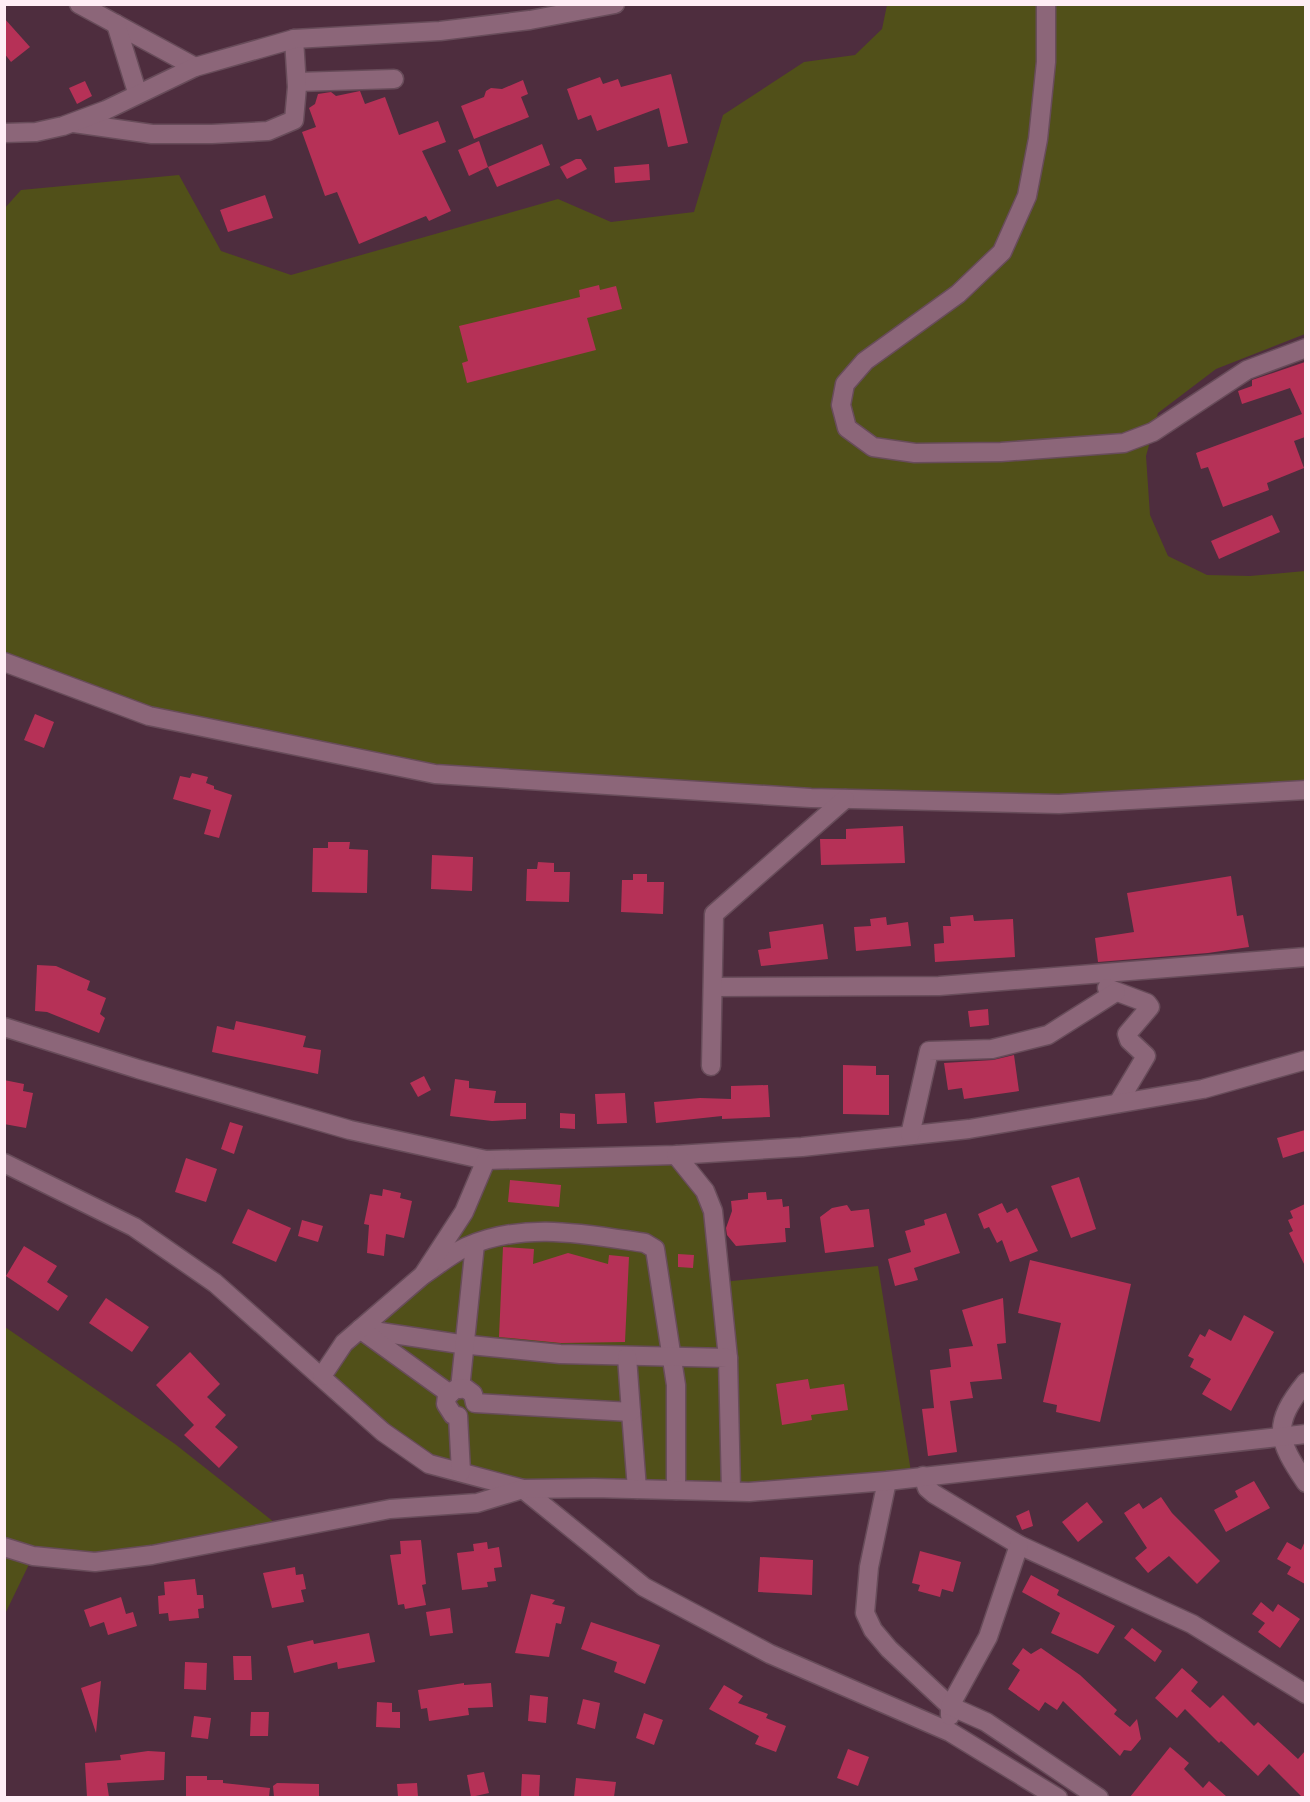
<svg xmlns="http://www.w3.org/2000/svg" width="1310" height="1802" font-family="'Public Sans',sans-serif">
<rect width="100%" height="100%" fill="#4e2d3e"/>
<g fill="#515019">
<polygon points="887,5 1305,5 1305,334 1216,369 1158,413 1146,456 1150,515 1168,556 1207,575 1250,576 1305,571 1305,790 1096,803 435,774 149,716 5,662 4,209 21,190 179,175 221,251 291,275 558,199 611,222 694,212 723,115 804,62 855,55 882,29"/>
<polygon points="676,1155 705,1191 722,1282 878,1266 912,1478 887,1481 523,1489 427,1466 319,1384 344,1343 404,1294 486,1160"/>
<polygon points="5,1327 175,1444 284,1530 152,1555 33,1556 5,1614"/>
</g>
<g fill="#b63157">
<polygon points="4,18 30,47 11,62 4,53"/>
<polygon points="671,74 688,143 668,147 659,108 597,131 591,115 578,120 567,89 600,77 603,84 618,79 621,87"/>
<polygon points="523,80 528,94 521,97 529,117 474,139 461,106 484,97 486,91 491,88 502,89"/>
<polygon points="85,81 92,96 77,104 69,88"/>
<polygon points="360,91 365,104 385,97 399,135 438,121 446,142 422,151 451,211 429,221 426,216 359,244 337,192 325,196 302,132 316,127 309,108 315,104 318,94 331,92 336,96"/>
<polygon points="479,141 488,167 469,176 458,150"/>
<polygon points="542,144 550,165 497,187 488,167"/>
<polygon points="576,159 581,159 587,169 567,179 560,167"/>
<polygon points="649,164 650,180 615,183 614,167"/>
<polygon points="265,195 273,218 228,232 220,210"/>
<polygon points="599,285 600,290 616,286 622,309 587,318 596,350 467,383 462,363 468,361 459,326 580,297 579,290"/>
<polygon points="1305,362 1305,437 1294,441 1304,468 1267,483 1269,490 1223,507 1208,467 1201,469 1196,453 1302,414 1290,388 1242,404 1238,391 1252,386 1252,380"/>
<polygon points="1272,515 1280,532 1219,559 1211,541"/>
<polygon points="35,714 54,722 44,748 24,740"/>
<polygon points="192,773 208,777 206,783 214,786 214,789 232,795 219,838 204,834 211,810 173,799 180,776 190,778"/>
<polygon points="903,826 905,863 821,865 820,839 846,839 846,829"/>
<polygon points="328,842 350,842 349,849 368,850 367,893 312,892 313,848 328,848"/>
<polygon points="432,855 473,857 472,891 431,889"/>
<polygon points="538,862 554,863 554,872 570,872 569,902 526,901 527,869 537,869"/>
<polygon points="633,874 647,874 647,882 664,882 663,914 621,912 622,880 633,880"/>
<polygon points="1231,876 1237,916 1243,915 1249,947 1208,953 1098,962 1095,938 1134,932 1127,893"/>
<polygon points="973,915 974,921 1013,919 1015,957 935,962 934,944 944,943 943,926 951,926 950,917"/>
<polygon points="886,917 887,925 908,922 911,946 856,951 854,927 871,926 870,919"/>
<polygon points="823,924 828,959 761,966 758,950 771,948 769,932"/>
<polygon points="37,965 56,966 90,981 87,990 106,998 100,1014 105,1018 99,1033 47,1012 35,1011"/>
<polygon points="988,1009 989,1025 970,1027 968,1011"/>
<polygon points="236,1021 306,1036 303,1047 321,1050 318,1074 212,1052 217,1026 234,1030"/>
<polygon points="1014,1055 1019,1091 964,1099 962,1088 948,1090 944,1063 993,1060"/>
<polygon points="843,1065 876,1066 876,1075 889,1075 889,1115 843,1114"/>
<polygon points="424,1076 431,1090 418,1097 410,1083"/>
<polygon points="455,1079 469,1081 469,1088 496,1091 494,1103 526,1103 526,1119 492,1121 450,1116"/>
<polygon points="4,1080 24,1084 23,1091 33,1093 26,1128 4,1124"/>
<polygon points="768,1085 770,1117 722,1119 722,1116 656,1123 654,1102 700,1098 731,1099 731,1086"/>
<polygon points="625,1093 627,1123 597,1124 595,1094"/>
<polygon points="560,1113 575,1114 575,1129 560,1128"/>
<polygon points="230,1122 243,1126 234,1154 221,1149"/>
<polygon points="1305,1130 1305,1151 1283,1158 1277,1138"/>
<polygon points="186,1158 217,1169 206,1202 175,1192"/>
<polygon points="1079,1177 1096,1229 1071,1238 1051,1186"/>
<polygon points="510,1180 561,1185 559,1207 508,1202"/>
<polygon points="383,1189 401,1193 400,1198 412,1201 404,1238 386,1234 384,1256 367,1253 369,1225 364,1224 370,1194 382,1196"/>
<polygon points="766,1192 767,1200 782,1199 783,1207 789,1206 790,1228 785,1228 786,1242 736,1246 727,1235 726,1228 732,1211 731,1201 748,1199 748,1193"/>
<polygon points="1002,1203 1007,1213 1017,1208 1038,1251 1010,1262 1002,1240 997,1243 989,1227 984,1229 978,1214"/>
<polygon points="1305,1204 1305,1266 1289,1233 1293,1231 1288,1220 1293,1218 1290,1211"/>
<polygon points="847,1205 851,1211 869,1209 874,1247 825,1253 820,1217 832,1208"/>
<polygon points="248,1209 291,1228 276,1262 232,1243"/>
<polygon points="946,1213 960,1253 914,1268 918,1280 895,1286 888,1259 911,1252 905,1231 925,1225 924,1220"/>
<polygon points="302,1220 323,1226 318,1242 298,1236"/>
<polygon points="24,1246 57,1266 47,1282 68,1296 58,1311 6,1276"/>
<polygon points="503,1247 534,1249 533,1264 568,1253 608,1264 609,1255 629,1257 625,1342 561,1343 499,1337"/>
<polygon points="678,1254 694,1255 693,1268 678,1267"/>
<polygon points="1030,1260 1131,1284 1100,1422 1056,1412 1057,1405 1043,1402 1061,1323 1018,1313"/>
<polygon points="106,1298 149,1327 132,1352 89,1323"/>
<polygon points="1003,1298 1006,1343 997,1344 1002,1379 970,1382 973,1398 950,1401 957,1452 928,1456 922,1409 934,1408 930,1370 951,1367 949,1349 973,1346 962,1310"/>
<polygon points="1244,1315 1274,1332 1231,1411 1202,1394 1211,1379 1190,1367 1194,1359 1188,1356 1200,1334 1205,1337 1209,1329 1231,1341"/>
<polygon points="190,1352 220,1384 207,1397 226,1415 215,1427 238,1447 219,1468 184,1435 194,1425 156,1385"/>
<polygon points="808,1379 810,1389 844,1384 848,1410 811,1415 812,1420 782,1425 776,1384"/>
<polygon points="1254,1481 1270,1508 1226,1532 1214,1510 1238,1497 1235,1491"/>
<polygon points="1161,1497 1172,1513 1220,1561 1197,1584 1169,1556 1148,1573 1135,1558 1147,1548 1124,1513 1139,1503 1143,1509"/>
<polygon points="1087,1502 1103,1522 1078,1542 1062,1522"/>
<polygon points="1029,1510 1033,1526 1022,1530 1016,1516"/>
<polygon points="421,1540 426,1584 422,1585 426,1605 405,1609 404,1604 398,1605 390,1555 401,1554 400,1541"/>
<polygon points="1305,1541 1305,1584 1287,1574 1291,1567 1277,1559 1287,1542 1301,1550"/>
<polygon points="487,1542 488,1549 499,1547 502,1567 494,1568 496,1581 487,1582 488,1587 462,1590 457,1553 474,1551 473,1544"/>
<polygon points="920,1551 961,1562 953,1592 942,1589 940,1597 918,1591 920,1585 912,1583"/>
<polygon points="760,1557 813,1560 812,1595 758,1592"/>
<polygon points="295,1567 296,1575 303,1574 306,1589 301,1590 304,1602 272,1608 263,1573"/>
<polygon points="1031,1575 1059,1590 1057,1595 1115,1626 1098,1654 1051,1633 1060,1613 1022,1592"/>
<polygon points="195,1579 197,1595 203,1595 204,1608 198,1609 199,1618 169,1621 168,1613 159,1614 158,1596 165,1595 164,1582"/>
<polygon points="531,1594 555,1600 552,1604 565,1607 561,1624 556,1623 549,1657 515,1653"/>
<polygon points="121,1597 126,1614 133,1612 137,1626 108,1635 104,1622 90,1627 84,1610"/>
<polygon points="1261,1602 1273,1612 1278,1604 1300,1619 1280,1648 1258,1632 1265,1623 1252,1614"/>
<polygon points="450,1608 453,1633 430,1636 426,1612"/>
<polygon points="591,1622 660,1645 645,1684 614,1672 617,1662 581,1649"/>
<polygon points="1132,1628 1162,1651 1155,1662 1124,1638"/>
<polygon points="369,1633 375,1662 338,1669 337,1662 294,1673 287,1646 313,1640 314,1644"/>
<polygon points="1023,1648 1031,1654 1041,1648 1080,1675 1117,1710 1114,1714 1130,1727 1137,1719 1141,1739 1131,1751 1124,1750 1120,1756 1063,1701 1057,1710 1045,1702 1039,1711 1008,1689 1020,1670 1012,1664"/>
<polygon points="233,1656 251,1656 252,1680 234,1680"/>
<polygon points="185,1662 207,1663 206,1690 184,1689"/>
<polygon points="1182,1668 1198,1682 1191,1691 1210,1708 1223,1695 1254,1726 1258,1722 1298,1759 1305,1751 1305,1797 1302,1797 1269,1764 1258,1776 1221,1741 1219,1743 1185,1709 1177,1718 1155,1698"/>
<polygon points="101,1681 96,1733 81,1688"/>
<polygon points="464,1683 464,1685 491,1683 493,1707 468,1708 469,1715 429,1721 427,1708 421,1709 418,1690"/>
<polygon points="724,1685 743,1696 738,1703 768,1714 766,1718 786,1726 776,1752 755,1744 759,1736 709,1709"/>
<polygon points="530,1695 548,1697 546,1723 528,1721"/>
<polygon points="583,1699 600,1703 595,1729 577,1724"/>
<polygon points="377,1702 392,1703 392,1712 400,1712 400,1728 376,1727"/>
<polygon points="251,1712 269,1712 268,1736 250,1736"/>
<polygon points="644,1713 663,1720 654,1745 636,1738"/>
<polygon points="194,1716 211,1718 208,1739 191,1737"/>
<polygon points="1170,1747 1189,1763 1184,1769 1203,1788 1209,1781 1227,1797 1130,1797"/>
<polygon points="848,1749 869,1757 858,1786 837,1778"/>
<polygon points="148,1751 165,1752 164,1780 107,1783 109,1797 87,1797 85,1763 121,1760 120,1755"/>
<polygon points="484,1772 489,1793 471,1797 467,1775"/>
<polygon points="522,1774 540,1775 539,1797 521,1797"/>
<polygon points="186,1776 207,1776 207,1780 223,1780 223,1783 270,1788 269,1797 186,1797"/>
<polygon points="576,1778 616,1782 614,1797 574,1797"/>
<polygon points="277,1783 319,1784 319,1797 274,1797 273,1786"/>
<polygon points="417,1783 418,1797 398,1797 397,1784"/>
</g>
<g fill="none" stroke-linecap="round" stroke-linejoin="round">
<g stroke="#684c5a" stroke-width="21">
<g id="street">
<polyline points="79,4 195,67"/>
<polyline points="1046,4 1046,62 1038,139 1027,196 1002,252 958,294 865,361 845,384 841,405 847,428 873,447 915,453 1001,452 1124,443 1153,432 1247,370 1306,348"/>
<polyline points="116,24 137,92"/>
<polyline points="297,82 394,79"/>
<polyline points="74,123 152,134 212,134 268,131 294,120 297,87 294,39"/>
<polyline points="4,133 36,132 63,126 106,110 195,67 294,39 440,31 530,20 615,4"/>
<polyline points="4,662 149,716 435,774 811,798 1059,804 1306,790"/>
<polyline points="714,987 939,986 1306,957"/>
<polyline points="1107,988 1147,1003 1150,1007 1127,1034 1129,1040 1146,1056 1118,1103"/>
<polyline points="4,1027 138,1069 350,1130 486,1160 676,1155 802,1147 969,1129 1203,1089 1306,1060"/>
<polyline points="711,1066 714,914 845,799"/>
<polyline points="910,1135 929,1051 992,1049 1048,1035 1116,992"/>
<polyline points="676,1155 705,1191 713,1211 728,1358"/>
<polyline points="4,1163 134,1227 215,1283 383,1432 429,1464 523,1489 644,1587 770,1654 950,1732 1058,1798"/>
<path d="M423,1275C437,1266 451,1254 466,1247C524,1221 585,1234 645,1243L655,1249L676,1385V1490"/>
<polyline points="360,1329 460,1344 560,1354 728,1358 731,1491"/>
<polyline points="364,1332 450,1394"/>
<polyline points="322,1376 344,1343 423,1275 464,1212 486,1160"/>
<path d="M1306,1382C1271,1425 1277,1440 1306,1483"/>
<polyline points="460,1389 475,1244"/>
<polyline points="631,1412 637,1489"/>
<polyline points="461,1472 458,1416 453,1415 446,1404 447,1395 456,1389 465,1388 473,1394 475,1403 631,1412 627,1357"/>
<polyline points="923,1476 927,1488 934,1494 1019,1545 1192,1624 1306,1694"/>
<polyline points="887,1481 869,1567 865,1613 873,1630 889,1649 950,1706 950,1716"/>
<polyline points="1019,1545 988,1637 950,1706 986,1722 1099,1798"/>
<polyline points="4,1547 33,1556 95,1562 152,1555 390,1509 477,1503 523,1489 594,1488 749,1492 887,1481 1306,1434"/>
</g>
</g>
<use href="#street" stroke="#8c6679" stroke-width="18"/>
</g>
<rect width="1310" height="1802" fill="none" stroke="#ffedf5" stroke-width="12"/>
</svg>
